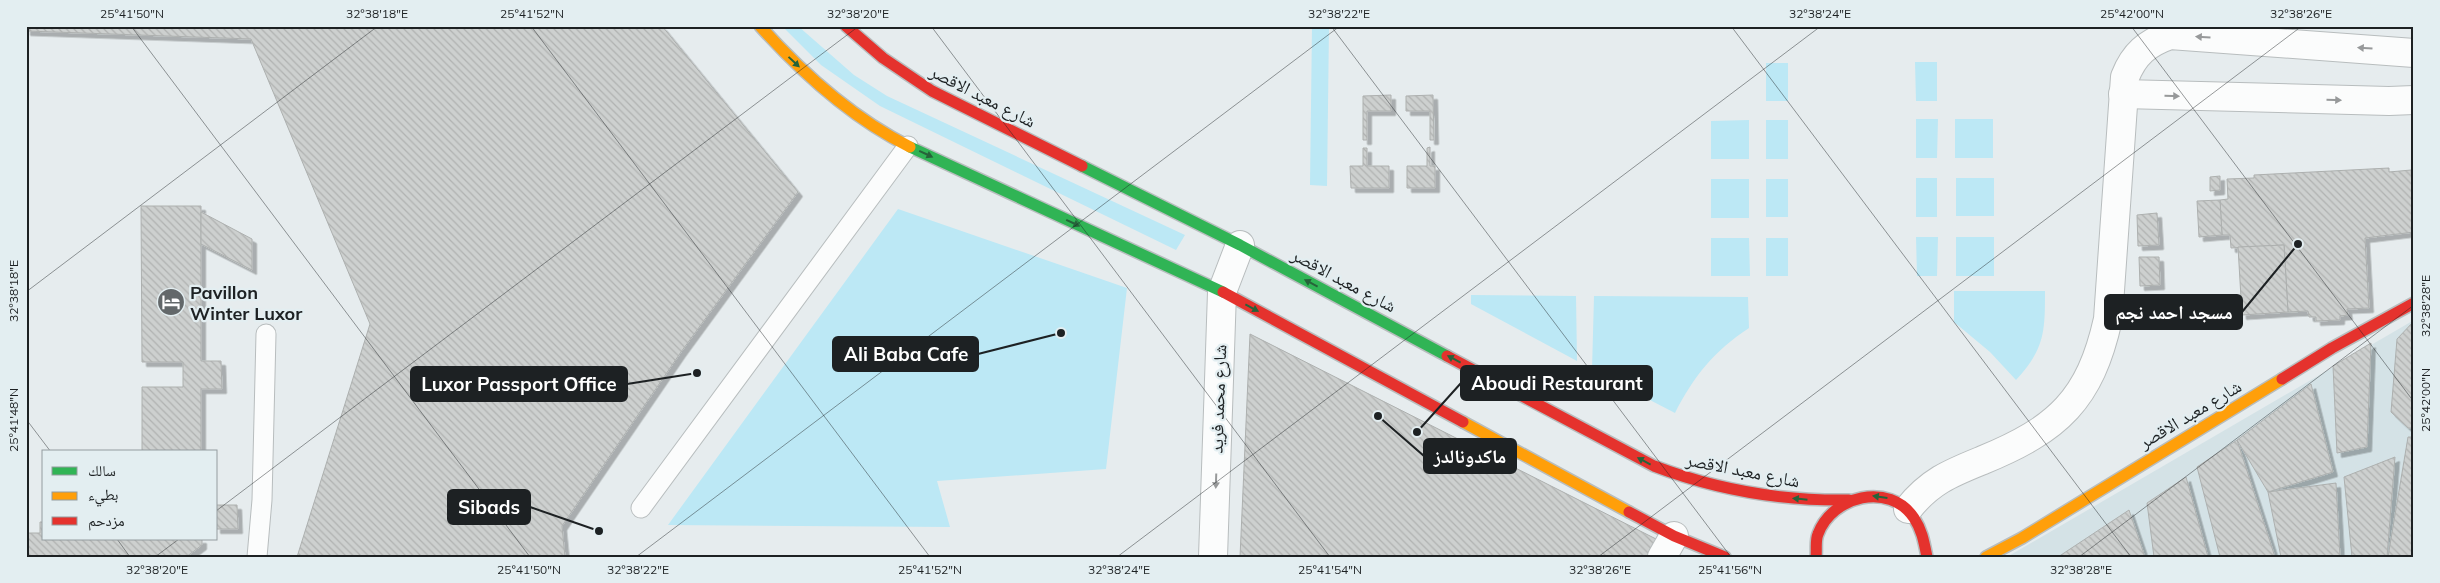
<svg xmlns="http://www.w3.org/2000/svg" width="2440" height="583" font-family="Mulish,'Noto Naskh Arabic',sans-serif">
<defs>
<pattern id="building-back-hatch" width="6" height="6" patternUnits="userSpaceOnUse" patternTransform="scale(1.25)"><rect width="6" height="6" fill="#cdd0cf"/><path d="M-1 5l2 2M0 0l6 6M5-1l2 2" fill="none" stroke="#b0b2b1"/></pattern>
<filter id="shadow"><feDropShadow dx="4.5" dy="4.5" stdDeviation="0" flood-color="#0004"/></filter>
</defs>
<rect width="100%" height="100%" fill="#e6ecee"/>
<polygon fill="#d4e2e6" points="2414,320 2414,557 2007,557"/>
<g fill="#bce8f5">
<polygon points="782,26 798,26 854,75 887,96 1185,235 1176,250 880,106 821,65"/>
<polygon points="1312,26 1329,26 1327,186 1310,185"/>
<polygon points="1915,62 1937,62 1937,101 1916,101"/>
<rect x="1766" y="63" width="22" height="38"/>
<polygon points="1916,119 1938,119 1937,158 1916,158"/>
<rect x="1955" y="119" width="38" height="39"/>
<polygon points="1749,120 1749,159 1711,159 1711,121"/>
<rect x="1766" y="120" width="22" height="39"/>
<rect x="1916" y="178" width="21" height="39"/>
<rect x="1956" y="178" width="38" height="38"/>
<rect x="1711" y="179" width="38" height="39"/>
<rect x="1766" y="179" width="22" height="38"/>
<polygon points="898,209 1127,288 1106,469 937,481 950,527 668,525"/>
<polygon points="1916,237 1938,237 1937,276 1917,276"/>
<rect x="1956" y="237" width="38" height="39"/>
<polygon points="1711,238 1749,238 1750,276 1711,276"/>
<rect x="1766" y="238" width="22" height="38"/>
<path d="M1954,291H2045C2045,331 2045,349 2016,380L1990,352L1954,322Z"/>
<polygon points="1471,295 1576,296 1577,361 1471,304"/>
<path d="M1594,296L1748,297L1749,328C1715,350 1693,377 1675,413L1592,370Z"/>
</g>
<g fill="url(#building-back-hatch)" stroke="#adb0af" filter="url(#shadow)">
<polygon points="26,26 662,26 798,192 681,352 562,526 565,557 297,557 370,324 251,39 26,31"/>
<polygon points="1391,95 1391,111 1367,111 1367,140 1363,140 1363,96"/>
<polygon points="1433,95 1434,140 1430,140 1430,111 1406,111 1406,96"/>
<polygon points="1430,147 1430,166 1435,166 1435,188 1407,188 1407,166 1427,166 1427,148"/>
<polygon points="1363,148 1367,148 1367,166 1389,166 1389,188 1351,188 1350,166 1363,166"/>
<polygon points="2389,168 2389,172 2411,170 2414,232 2365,238 2369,308 2347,309 2348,315 2340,316 2340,320 2316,321 2316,317 2309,317 2308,311 2288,312 2284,245 2231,248 2230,235 2222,235 2220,200 2228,199 2227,179 2254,178 2254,175"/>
<polygon points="2220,176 2220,190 2210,191 2210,177"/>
<polygon points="2220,200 2222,235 2199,237 2197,201"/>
<polygon points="141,206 201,206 201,361 221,361 222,389 201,389 201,452 142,452 142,387 183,387 183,362 142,362"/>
<polygon points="201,212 252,239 252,270 201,244"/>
<polygon points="2157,213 2159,245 2138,246 2137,215"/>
<polygon points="2284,245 2288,312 2242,315 2238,247"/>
<polygon points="2139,257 2159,257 2160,285 2140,286"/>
<polygon points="2414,321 2414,428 2408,428 2391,412 2397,339"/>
<polygon points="1250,334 1660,541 1654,557 1240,557"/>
<polygon points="2371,343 2367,447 2337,453 2333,366"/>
<polygon points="2311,384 2333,472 2268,492 2237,440"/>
<polygon points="2408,437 2414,437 2414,557 2388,557"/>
<polygon points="2237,440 2275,557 2220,557 2197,467"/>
<polygon points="2395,457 2387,557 2352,557 2344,477"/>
<polygon points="2186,477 2208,557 2154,557 2147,503"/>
<polygon points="2336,483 2340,557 2281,557 2268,492"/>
<polygon points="216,505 237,505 238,529 216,529"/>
<polygon points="2129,510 2145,557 2058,557"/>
<polygon points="40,522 44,522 44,539 202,539 202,545 186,557 26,557 26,533 40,533"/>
</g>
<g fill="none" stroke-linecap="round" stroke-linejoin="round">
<g stroke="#b8bdbe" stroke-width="21">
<g id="lane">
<polyline points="641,508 908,146"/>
<polyline points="257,557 262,500 266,334"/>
</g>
</g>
<g stroke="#b8bdbe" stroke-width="30">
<g id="street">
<polyline points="2123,94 2389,101 2414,100"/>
<path d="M1908,509C1930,481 1951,473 1983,460C2058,429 2090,400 2108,319L2125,77C2134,54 2147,43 2170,35L2414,53"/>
<polyline points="1213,557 1222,292 1240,245"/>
<polyline points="1662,557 1674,536"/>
</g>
</g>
<g stroke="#b8bdbe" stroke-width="14">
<g id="fast">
<polyline points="910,147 1223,292"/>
<polyline points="1082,166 1240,245 1447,356"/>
</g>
</g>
<g stroke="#b8bdbe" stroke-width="14">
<g id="slow">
<path d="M760,26C803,74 852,118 910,147"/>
<polyline points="1463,422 1629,512"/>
<polyline points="1986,557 2022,538 2282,379"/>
</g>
</g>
<g stroke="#b8bdbe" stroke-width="14">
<g id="jam">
<polyline points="846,26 883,58 932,91 1082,166"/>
<polyline points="1223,292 1463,422"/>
<path d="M1447,356L1654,466C1717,490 1782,501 1849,500"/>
<polyline points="2282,379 2332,348 2414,303"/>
<polyline points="1629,512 1674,536 1725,557"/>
<path d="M1816,557C1817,550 1815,541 1818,534C1832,496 1889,481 1914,518C1922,530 1924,542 1927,557"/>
</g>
</g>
<use href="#lane" stroke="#fbfcfc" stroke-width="19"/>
<use href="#street" stroke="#fbfcfc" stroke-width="28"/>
<use href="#fast" stroke="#30b455" stroke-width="11"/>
<use href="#slow" stroke="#ff9f0a" stroke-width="11"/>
<use href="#jam" stroke="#e5322d" stroke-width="11"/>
</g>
<defs><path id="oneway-solid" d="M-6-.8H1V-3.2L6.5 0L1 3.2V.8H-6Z" transform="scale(1.25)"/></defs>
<g fill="#97999a">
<use href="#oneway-solid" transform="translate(2203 37) rotate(-176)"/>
<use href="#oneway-solid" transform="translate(2365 48) rotate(-176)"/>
<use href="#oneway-solid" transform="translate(2172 96) rotate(1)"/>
<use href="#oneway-solid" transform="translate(2334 100) rotate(2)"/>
<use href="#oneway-solid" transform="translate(1216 481) rotate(92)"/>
</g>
<g fill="#26633a">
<use href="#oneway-solid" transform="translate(794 62) rotate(43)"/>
<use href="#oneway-solid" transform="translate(926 154) rotate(25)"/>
<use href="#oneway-solid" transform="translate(1073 223) rotate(25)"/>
<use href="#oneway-solid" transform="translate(1311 283) rotate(-152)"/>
<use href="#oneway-solid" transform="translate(1252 308) rotate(28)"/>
<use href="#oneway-solid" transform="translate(1454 359) rotate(-152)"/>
<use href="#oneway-solid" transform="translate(1644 461) rotate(-152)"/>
<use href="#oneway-solid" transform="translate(1880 497) rotate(-172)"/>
<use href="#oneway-solid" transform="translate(1800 499) rotate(-174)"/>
</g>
<path fill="none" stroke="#1d2123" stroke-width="1" stroke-opacity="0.45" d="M131,26L530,557M531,26L930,557M931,26L1330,557M1331,26L1731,557M1731,26L2131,557M2131,26L2414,402M26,292L378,26M26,419L51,452M216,511L859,26M117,539L130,557M155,557L179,539M636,557L1340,26M1117,557L1821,26M1598,557L2302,26M2079,557L2414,305"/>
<defs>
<g id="hotel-disc" transform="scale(1.4375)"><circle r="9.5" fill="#63686a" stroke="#e3eef1"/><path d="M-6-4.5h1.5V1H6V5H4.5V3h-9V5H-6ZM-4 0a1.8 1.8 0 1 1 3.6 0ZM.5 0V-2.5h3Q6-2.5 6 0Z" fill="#fff"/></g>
</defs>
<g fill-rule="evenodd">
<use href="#hotel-disc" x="171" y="302"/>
</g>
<g text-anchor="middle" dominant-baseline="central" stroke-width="4.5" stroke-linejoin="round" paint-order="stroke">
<g font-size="18" fill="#1d2123" stroke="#e3eef1">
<text transform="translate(983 96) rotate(27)">شارع معبد الاقصر</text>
<text transform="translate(1344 280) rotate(28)">شارع معبد الاقصر</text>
<text transform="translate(1218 399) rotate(-88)">شارع محمد فريد</text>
<text transform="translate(2190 414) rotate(-31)">شارع معبد الاقصر</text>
<text transform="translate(1743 470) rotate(11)">شارع معبد الاقصر</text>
</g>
<g font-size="18" font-weight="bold" fill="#1d2123" stroke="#e3eef1" text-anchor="start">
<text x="190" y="292">Pavillon<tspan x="190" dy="21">Winter Luxor</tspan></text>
</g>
</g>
<path fill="none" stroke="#1d2123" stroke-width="2" d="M2298 244L2242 312M1061 333L978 354M1417 432L1461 383M697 373L627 384M1378 416L1424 456M599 531L530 507"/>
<g fill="#1d2123" stroke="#e3eef1" stroke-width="2">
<circle cx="2298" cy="244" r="5"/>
<circle cx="1061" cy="333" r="5"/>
<circle cx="1417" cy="432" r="5"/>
<circle cx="697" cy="373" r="5"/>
<circle cx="1378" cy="416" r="5"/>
<circle cx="599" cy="531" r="5"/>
</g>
<g fill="#1d2123" stroke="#1d2123" stroke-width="2">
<rect x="2105" y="295" width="137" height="34" rx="5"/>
<rect x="833" y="337" width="145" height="34" rx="5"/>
<rect x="1461" y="366" width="191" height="34" rx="5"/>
<rect x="411" y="367" width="216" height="34" rx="5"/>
<rect x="1424" y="439" width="92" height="34" rx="5"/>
<rect x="448" y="490" width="82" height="34" rx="5"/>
</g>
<g font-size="19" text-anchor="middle" font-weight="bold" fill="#fff">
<text x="2174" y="319">مسجد احمد نجم</text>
<text x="906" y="361">Ali Baba Cafe</text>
<text x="1557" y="390">Aboudi Restaurant</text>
<text x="519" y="391">Luxor Passport Office</text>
<text x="1470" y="463">ماكدونالدز</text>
<text x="489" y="514">Sibads</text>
</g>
<rect width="2440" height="583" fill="none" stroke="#e3eef1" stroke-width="55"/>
<rect x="42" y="450" width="175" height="90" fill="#e3eef1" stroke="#949c9f"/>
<rect x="52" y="467" width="25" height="8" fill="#30b455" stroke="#949c9f"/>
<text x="88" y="476" font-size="15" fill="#1d2123">سالك</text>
<rect x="52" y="492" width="25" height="8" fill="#ff9f0a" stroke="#949c9f"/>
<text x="88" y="500" font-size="15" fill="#1d2123">بطيء</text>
<rect x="52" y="517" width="25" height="8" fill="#e5322d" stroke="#949c9f"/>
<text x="88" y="526" font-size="15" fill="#1d2123">مزدحم</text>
<rect x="28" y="28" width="2384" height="528" fill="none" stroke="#1d2123" stroke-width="2"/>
<g font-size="12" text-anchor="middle" fill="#1d2123">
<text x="132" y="18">25°41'50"N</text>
<text x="377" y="18">32°38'18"E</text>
<text x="532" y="18">25°41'52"N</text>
<text x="858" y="18">32°38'20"E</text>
<text x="1339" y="18">32°38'22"E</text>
<text x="1820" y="18">32°38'24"E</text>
<text x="2132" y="18">25°42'00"N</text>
<text x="2301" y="18">32°38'26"E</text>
<text transform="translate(14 291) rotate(-90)" y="4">32°38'18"E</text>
<text transform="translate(2426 306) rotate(-90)" y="4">32°38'28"E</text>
<text transform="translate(2426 400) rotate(-90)" y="4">25°42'00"N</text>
<text transform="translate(14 420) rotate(-90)" y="4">25°41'48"N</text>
<text x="157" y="574">32°38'20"E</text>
<text x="529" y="574">25°41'50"N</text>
<text x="638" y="574">32°38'22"E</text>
<text x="930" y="574">25°41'52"N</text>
<text x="1119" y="574">32°38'24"E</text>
<text x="1330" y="574">25°41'54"N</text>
<text x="1600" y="574">32°38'26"E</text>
<text x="1730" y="574">25°41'56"N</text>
<text x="2081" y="574">32°38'28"E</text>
</g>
</svg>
